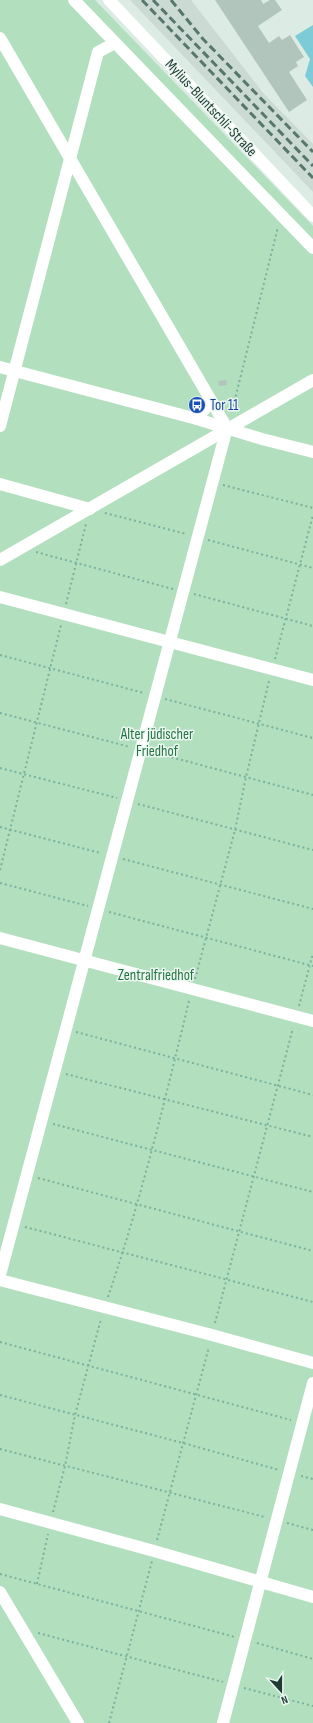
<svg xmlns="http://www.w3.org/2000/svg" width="313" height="1723" font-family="'Sofia Sans Condensed',sans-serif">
<rect width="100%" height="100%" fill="#dcebe4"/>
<polygon fill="#cbdad3" points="130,0 191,0 264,94 313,144 313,192"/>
<polygon fill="#b2dfbd" points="0,0 95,0 313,226 313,1723 0,1723"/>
<polygon fill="#7dcbd7" points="313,25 313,87 305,76 310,59 295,36"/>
<g fill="#b2c5bd">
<polygon points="215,0 261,0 263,4 270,0 275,0 282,10 258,26 269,43 279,36 282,40 290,35 304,57 296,62 298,66 289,72 307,100 289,112"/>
<polygon points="226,380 227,385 219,386 218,381"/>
</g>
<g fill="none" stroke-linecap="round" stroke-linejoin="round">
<g stroke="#79b29e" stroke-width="2" stroke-dasharray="2 3" stroke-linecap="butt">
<polyline points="232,411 278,227"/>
<polyline points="223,485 313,508"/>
<polyline points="105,513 186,534"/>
<polyline points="208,540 313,568"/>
<polyline points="36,552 173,589"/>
<polyline points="194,594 313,626"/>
<polyline points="66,604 86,524"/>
<polyline points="0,655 144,693"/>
<polyline points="275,659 313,515"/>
<polyline points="165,699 313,738"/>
<polyline points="0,713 130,747"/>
<polyline points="152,752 313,795"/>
<polyline points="0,768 117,798"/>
<polyline points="138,804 313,850"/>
<polyline points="0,827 101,853"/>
<polyline points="123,859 313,909"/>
<polyline points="0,870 61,625"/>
<polyline points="0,883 88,906"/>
<polyline points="109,912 313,966"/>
<polyline points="195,979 235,830 246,777 269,681"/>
<polyline points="299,1006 313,953"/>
<polyline points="76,1032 313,1095"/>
<polyline points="66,1074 313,1137"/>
<polyline points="53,1124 313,1192"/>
<polyline points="38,1178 313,1251"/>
<polyline points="25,1227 313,1302"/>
<path d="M108,1297C141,1200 165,1100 189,1001"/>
<polyline points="215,1323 293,1028"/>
<polyline points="0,1342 291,1420"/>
<polyline points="0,1395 183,1443 279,1470"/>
<polyline points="0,1449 265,1517"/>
<polyline points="301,1476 313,1479"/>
<polyline points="53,1512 65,1466 75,1415 101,1319"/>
<polyline points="287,1523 313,1530"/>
<polyline points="157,1540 209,1347"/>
<polyline points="0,1574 235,1637"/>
<polyline points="37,1584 48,1534"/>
<polyline points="38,1633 223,1682"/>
<polyline points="257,1643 313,1659"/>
<polyline points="244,1688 313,1706"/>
<polyline points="109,1723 152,1561"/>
</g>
<g stroke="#fff" stroke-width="12">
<polyline points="74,0 313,248"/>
<polyline points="109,0 313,216"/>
<polyline points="0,38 227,428 0,1275"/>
<polyline points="0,367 197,419 262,439 313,452"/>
<polyline points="197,419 211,401"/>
<polyline points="0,426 98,52 115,43"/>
<polyline points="0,484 90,509"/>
<polyline points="0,560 313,380"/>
<polyline points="0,597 313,680"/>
<polyline points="0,938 313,1021"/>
<polyline points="0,1280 212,1335 313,1363"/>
<polyline points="0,1509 154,1551 313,1597"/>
<polyline points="0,1592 78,1723"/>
<polyline points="223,1723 313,1383"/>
</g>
<g stroke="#57776e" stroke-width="3" stroke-dasharray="8 4" stroke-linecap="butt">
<polyline points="142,0 313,178"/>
<polyline points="153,0 313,166"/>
<polyline points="171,0 203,39 313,152"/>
</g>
</g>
<defs>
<g id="bus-disc" transform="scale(0.9)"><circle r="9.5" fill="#1a4fb4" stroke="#edf7f2"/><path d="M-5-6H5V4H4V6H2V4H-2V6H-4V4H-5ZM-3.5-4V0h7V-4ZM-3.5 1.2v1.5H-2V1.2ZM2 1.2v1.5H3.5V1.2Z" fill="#fff"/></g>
</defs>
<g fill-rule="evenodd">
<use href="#bus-disc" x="197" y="405"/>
</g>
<g text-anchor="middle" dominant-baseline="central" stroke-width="3" stroke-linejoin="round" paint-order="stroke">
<g font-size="15" fill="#1d3b32" stroke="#edf7f2">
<text transform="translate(211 108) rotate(47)">Mylius-Bluntschli-Straße</text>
</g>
<g font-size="15" fill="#164399" stroke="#edf7f2" text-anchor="start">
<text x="210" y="405">Tor 11</text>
</g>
<g font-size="15" fill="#237641" stroke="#edf7f2">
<text x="157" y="734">Alter jüdischer<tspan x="157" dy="17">Friedhof</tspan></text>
<text x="156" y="975">Zentralfriedhof</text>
</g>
</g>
<g transform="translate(281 1691) rotate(159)" stroke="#edf7f2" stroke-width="3" paint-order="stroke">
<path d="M0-3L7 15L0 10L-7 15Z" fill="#1d3b32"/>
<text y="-6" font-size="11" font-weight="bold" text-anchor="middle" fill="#1d3b32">N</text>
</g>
</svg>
